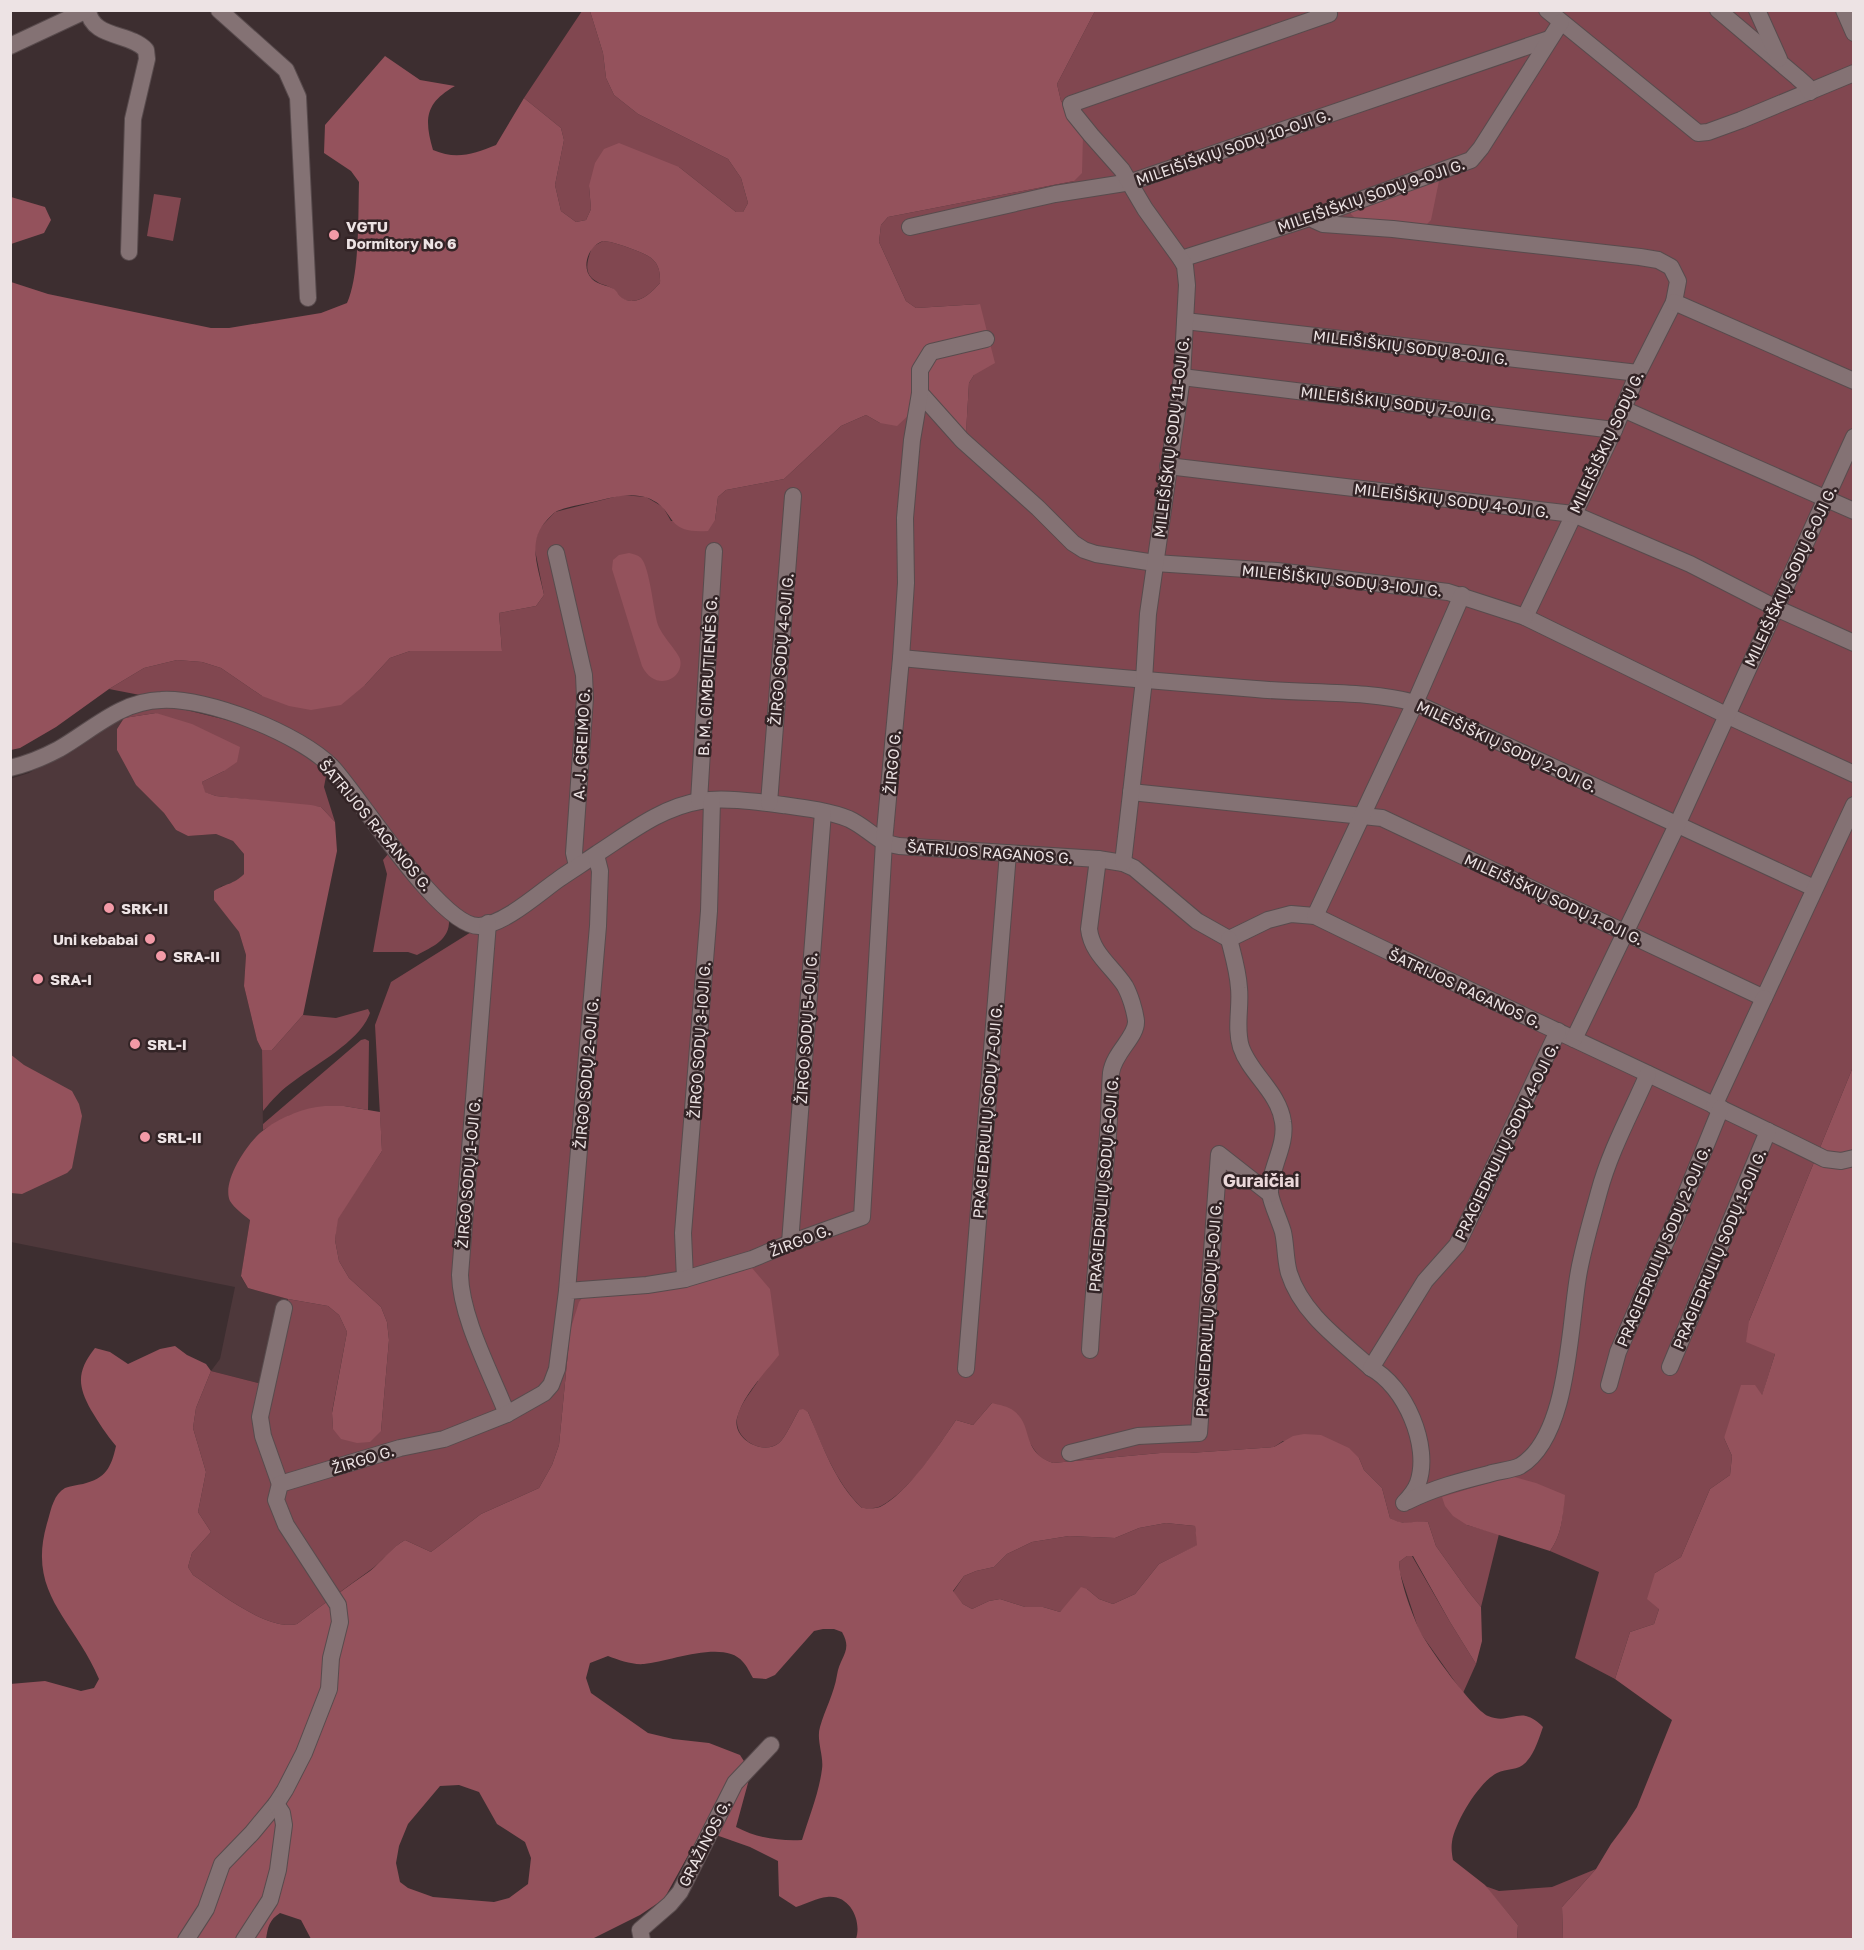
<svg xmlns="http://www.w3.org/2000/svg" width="1864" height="1950" font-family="'Golos Text',sans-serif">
<rect width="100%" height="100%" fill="#3d2e30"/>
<polygon fill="#4e383b" points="124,718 117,729 136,785 164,813 176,830 188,836 216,834 233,841 244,854 244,874 234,884 221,886 214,899 239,932 246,955 244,986 257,1040 262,1050 263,1130 238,1161 250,1220 241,1277 248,1288 288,1299 270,1386 211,1371 220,1359 235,1287 11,1242 10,779 29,773 115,721"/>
<g fill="#814750">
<polygon points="582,11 590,11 603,53 606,78 614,95 638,114 728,159 741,178 748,203 743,212 736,212 679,167 589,186 591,209 586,220 576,222 561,211 555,185 564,140 561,128 524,98"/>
<path d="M1095,11H1853V1067L1749,1321L1775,1354L1762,1396L1724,1438L1732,1456L1730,1475L1710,1489L1681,1557L1655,1573L1659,1609L1654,1624L1630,1632L1615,1679L1575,1658L1599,1572L1550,1551C1562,1534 1563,1516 1564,1495L1467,1525L1499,1534L1481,1607L1468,1591L1436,1546L1428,1522C1411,1520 1407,1528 1390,1518L1382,1488L1364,1470L1359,1458L1283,1441L1274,1447L1189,1453H1160L1053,1463C1034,1456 1037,1451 1026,1438C1016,1425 1003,1414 992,1403L973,1425L956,1420C937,1448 911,1490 881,1506C876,1509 868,1508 862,1508C835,1482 822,1445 808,1412L799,1410C794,1418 786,1437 779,1443C763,1455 738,1441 737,1423C736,1409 751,1392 758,1381L570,1331L559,1445L552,1465L539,1488L481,1514L431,1552L405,1540C391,1548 382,1562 369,1571C345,1588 321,1606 297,1624C266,1631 219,1592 193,1575L188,1567L192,1553L211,1532L198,1512L206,1472L193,1428L196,1408L211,1371L270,1386L288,1299L328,1306L339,1315L347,1332L332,1412L333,1429L381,1431L389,1340L387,1322L381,1307L349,1278L339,1261L335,1240L337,1219L382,1151L375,1025L391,982L476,929L423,873L302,737L140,695L109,689L144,668L177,660L202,662L221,668L262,696L365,685L390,658L410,651H502L499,613L536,606L544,595L534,545L539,529L555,512L622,495L646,497L663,507L671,521L715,520L718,497L726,490L784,479L841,426L866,415L880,423L915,381L966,432L969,383L974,375L980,304L916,308L906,301L879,242L881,225L888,217L1074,181L1077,126L1061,101L1057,84Z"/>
<polygon points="154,194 181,198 173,241 147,236"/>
<path d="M603,241C613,242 622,245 632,249C651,256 661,260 660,283C651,293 638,306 623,299C619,297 617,291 613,289C608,285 601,285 596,281C582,273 588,259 592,247Z"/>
<path d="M167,706C214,716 264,727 305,753C313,758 320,765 327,771L324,787L335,822L321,807L216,796L204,792L202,782L224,771L156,713L124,718L148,707Z"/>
<path d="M389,853L449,920C450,940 432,947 417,955L408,952H373L387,874L383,860Z"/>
<path d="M368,1009L370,1013C360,1041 318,1063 294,1081C282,1089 272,1100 263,1111L262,1050H272L303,1015L336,1018Z"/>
<polygon points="365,1039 369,1041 368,1110 344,1106 290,1115 263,1130 263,1124 361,1040"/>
<polygon points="1166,1523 1195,1526 1198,1545 1159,1564 1135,1594 1113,1604 1099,1599 1087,1589 1060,1612 1043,1607 1025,1607 1000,1599 989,1601 972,1609 963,1604 953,1592 964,1576 976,1571 994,1567 1007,1554 1032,1542 1069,1536 1115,1538 1139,1528"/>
<polygon points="1407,1556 1412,1556 1450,1622 1476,1664 1463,1693 1419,1631 1400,1573 1399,1562"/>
<polygon points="1596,1869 1562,1907 1563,1939 1517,1939 1518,1925 1485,1886 1499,1891 1552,1887"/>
</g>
<g fill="#94525c" fill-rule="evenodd">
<path d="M590,11H1095L1057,84L1061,101L1083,135L1082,173L1074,181L888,217L881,225L879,242L906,301L916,308L980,304L995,363L974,375L969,383L966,433L915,382L911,413L897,426L880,423L866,415L841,426L784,479L726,490L718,497L715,520L708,531C662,534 678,510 648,498C632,492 613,497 597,501C585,504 569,506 557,511C553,513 550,517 547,520C526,542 539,569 544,595L536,606L499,613L502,651H410L390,658L365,685L341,705L311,710L289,706L262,696L221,668L202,662L177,660L144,668L109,689L56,727L20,748L11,750V282L48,294L211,328H229L321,313L347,303C360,274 358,214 359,182L351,171L324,153L325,125L385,56L420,80L455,86C425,103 424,119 433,150C456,160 474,154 496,145L524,98L561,128L564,140L555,185L561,211L576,222L586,220L591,209L589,186L595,163L604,149L619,143L679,167L736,212H743L748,203L741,178L728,159L638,114L614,95L606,78L603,53ZM603,241C613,242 622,245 632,249C651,256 661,260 660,283C651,293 638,306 624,299C619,297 618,292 614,289C607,285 598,285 592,279C580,267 589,245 603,241Z"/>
<polygon points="1440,176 1431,220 1426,225 1358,221 1351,214 1351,209"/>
<polygon points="11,197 45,207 51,220 44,233 11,244"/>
<path d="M629,553C633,554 638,555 641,558C650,568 653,609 658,625C662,636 678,652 680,659C685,679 655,693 642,666L612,569L613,560L619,555Z"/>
<path d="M156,713L192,724L240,747L237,762L224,771L202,782L205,792L216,796L311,805L321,807L335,822L337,851L303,1015L272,1050H262L257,1040L244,986L246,955L239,932L214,900V891C226,883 233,885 244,874V854L233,841L216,834L188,836L176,830L164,813L136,785L117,750V729L124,718Z"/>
<polygon points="10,1054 24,1065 72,1091 79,1104 82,1116 72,1168 67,1173 22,1194 11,1193"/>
<polygon points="1853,1067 1853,1939 1563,1939 1562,1907 1596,1869 1611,1844 1626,1824 1637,1807 1672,1720 1615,1679 1630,1632 1654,1624 1659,1609 1647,1599 1655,1573 1681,1557 1710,1489 1730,1475 1732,1456 1724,1438 1741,1385 1755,1385 1762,1395 1775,1354 1746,1342 1749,1321"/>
<path d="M325,1106H344L380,1112L382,1151L338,1219L335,1240L339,1261L349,1278L381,1307L387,1322L389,1340L381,1431L370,1442L357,1443L341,1439L333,1429L332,1413L347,1332L339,1315L328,1306L288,1299L248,1288L241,1276L250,1220C244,1215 234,1208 230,1201C221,1181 249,1140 265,1129C283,1116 303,1108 325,1106Z"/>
<path d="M752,1268L770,1289L779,1355C764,1374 743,1395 737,1418C732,1439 763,1456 779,1443C786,1437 794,1418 799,1410L803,1409L808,1412C823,1446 835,1483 862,1508C867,1508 875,1509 880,1507C908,1493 939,1445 956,1420L973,1425L992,1403C999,1405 1008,1406 1014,1411C1034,1426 1020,1451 1053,1463L1160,1453H1189L1274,1447L1293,1436L1304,1434L1321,1435L1349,1448L1359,1458L1364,1470L1382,1488L1390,1518C1407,1527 1411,1520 1428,1522L1436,1546L1468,1591L1481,1607L1482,1641L1476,1664L1450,1622L1413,1556H1407L1399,1562C1400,1582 1411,1611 1419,1629C1426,1645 1473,1709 1488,1716C1512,1726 1520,1703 1543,1727C1539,1738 1535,1752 1527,1761C1519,1771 1507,1768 1497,1773C1479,1782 1455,1822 1452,1842C1451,1848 1452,1855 1453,1860L1485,1885L1518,1925L1517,1939H856C862,1921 850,1894 827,1897C817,1898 806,1904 796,1907L779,1896L778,1861L750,1847L716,1835L691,1850L664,1899L640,1915L592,1939H311L301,1920L280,1913C269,1920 268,1927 266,1939L11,1940L10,1684L45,1681L81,1691L94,1688L99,1679C73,1617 25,1594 48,1520C51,1509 54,1494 65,1488C70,1486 77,1485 83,1484C106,1478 111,1468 116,1446C106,1434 99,1423 91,1410C77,1385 77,1371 95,1348L110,1352L128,1364L160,1349L175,1346L187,1355L206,1364L211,1371L196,1408L193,1428L206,1472L198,1512L211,1532L192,1553L188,1567L193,1575C219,1592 266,1631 297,1624C321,1606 345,1588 370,1571C382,1561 391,1548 405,1540L431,1552L481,1514L539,1488L552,1465L559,1445L570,1331L579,1302L583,1297L668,1288ZM1166,1523L1195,1526L1197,1545L1159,1564L1135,1594L1113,1604L1099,1599L1087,1589L1081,1587L1060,1612L1043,1607H1025L1000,1599L989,1601L972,1609L963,1604L953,1591L964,1576L976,1571L994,1567L1007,1554L1032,1542L1069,1536L1115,1538L1139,1528ZM823,1629H834L842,1632C853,1651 840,1656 837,1675C834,1694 825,1709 820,1727C816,1740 824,1756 822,1769C819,1793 809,1817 802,1840C778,1841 757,1838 736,1827L751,1772L740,1755L709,1743L673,1739L648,1733L591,1693L586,1678L590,1663L608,1656C619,1660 632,1665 644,1664C669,1662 724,1639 743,1662C747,1666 750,1673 753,1678L766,1679L775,1675L814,1631ZM459,1785L479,1792L497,1824L525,1842L531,1858L528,1884L509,1898L494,1902L433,1897L408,1888L400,1882L396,1863L399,1846L408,1824L440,1786Z"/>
<path d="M1511,1476L1536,1483L1565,1495C1563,1516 1562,1534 1550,1551L1467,1525L1453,1516L1445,1506L1442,1497Z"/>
</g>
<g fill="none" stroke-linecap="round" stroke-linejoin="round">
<g stroke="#584b4d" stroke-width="18">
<g id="minor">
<path d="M88,10C92,39 130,32 146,50L147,59L133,119L129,252"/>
<polyline points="219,10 286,70 298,97 308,298"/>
<polyline points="1547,10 1698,133 1708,132 1741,120 1854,73"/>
<polyline points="1718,10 1797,77 1807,86 1810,92"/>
<polyline points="1757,10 1779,59"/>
<polyline points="1844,10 1854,33"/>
<polyline points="10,46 87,10"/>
<polyline points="1313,217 1314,220 1323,224 1393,229 1640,257 1658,260 1671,267 1678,281 1674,302 1638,373 1614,430 1525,617 1726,715 1854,774"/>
<polyline points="910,227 1055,194 1131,182 1549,39"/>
<polyline points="1181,259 1313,217 1471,160 1481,148 1561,22"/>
<polyline points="1674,302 1854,381"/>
<polyline points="1185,321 1638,373"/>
<polyline points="1182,377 1614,430"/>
<polyline points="920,393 962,440 1038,508 1073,543 1084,550 1096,554 1155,563 1277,571 1448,592 1525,617"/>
<polyline points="1623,409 1854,511"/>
<polyline points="1168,466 1573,514 1690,564 1776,608 1854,643"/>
<polyline points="556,553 584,675 585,698 574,853 577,866"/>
<path d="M901,658C1019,669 1138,680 1256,689C1307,694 1368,690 1415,703L1814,888"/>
<path d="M10,768C27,764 44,757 59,749C92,730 121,701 161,700C207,697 300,734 332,767C360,797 440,927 479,926C504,925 539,893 559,879C572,870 585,862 598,853C629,833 662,807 700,801C724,797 759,802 783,805C805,808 829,811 849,819C862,825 872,835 884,842C889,844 894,845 899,846L1098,859L1123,863L1134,868L1197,921L1229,939L1268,920L1291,914L1315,916C1484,999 1656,1075 1825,1159L1841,1161L1854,1158"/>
<polyline points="1131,792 1382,818 1764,998 1854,805"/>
<polyline points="699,801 714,551"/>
<polyline points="769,803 793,496"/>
<polyline points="1123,863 1144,680 1148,614 1182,377 1187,285 1185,266 1181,259 1145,209 1122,170 1091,135 1074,114 1071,104 1329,14"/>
<polyline points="1315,916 1415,703 1462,595"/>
<path d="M488,923L460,1275C461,1318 491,1373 507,1414"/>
<path d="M1229,939C1233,955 1238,971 1239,988C1241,1007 1235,1028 1241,1047C1250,1074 1279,1092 1283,1122C1287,1146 1269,1169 1270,1193C1271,1203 1280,1221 1283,1232C1286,1245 1285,1259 1289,1273C1302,1314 1340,1340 1371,1368C1405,1386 1431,1446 1418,1483C1415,1491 1410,1497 1404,1503"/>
<polyline points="1574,1039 1677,825 1854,437"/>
<polyline points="1714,1106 1764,998"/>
<polyline points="790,1243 823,812"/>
<polyline points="685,1279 683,1233 709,911 712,800"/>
<polyline points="567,1291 598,926 600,871 596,855"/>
<path d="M1090,1350C1094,1281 1101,1214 1107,1146C1110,1121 1109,1097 1111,1073C1114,1052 1137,1037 1136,1021C1135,1011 1130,995 1125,986C1112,966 1092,954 1089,929L1098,859"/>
<polyline points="1670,1367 1768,1131"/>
<polyline points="1371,1368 1425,1281 1457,1245 1558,1031"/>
<polyline points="966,1369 1008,853"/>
<polyline points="1609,1385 1618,1352 1675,1221 1721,1108"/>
<polyline points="1070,1453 1138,1436 1199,1433 1219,1154 1270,1194"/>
<polyline points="280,1484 263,1436 260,1417 284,1308"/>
<path d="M1408,1501C1434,1488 1461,1481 1489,1474C1498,1471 1512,1470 1520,1466C1570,1436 1569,1323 1579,1271C1584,1244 1592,1218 1599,1192C1610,1151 1631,1113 1648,1074"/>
<polyline points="186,1940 206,1909 222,1864 252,1833 276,1804 285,1790 304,1753 329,1689 331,1658 340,1622 338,1605 286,1525 276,1500 280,1484 400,1448 444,1439 507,1414 544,1393 551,1385 557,1369 567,1291 647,1285 685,1279 752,1259 790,1243 862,1217 884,842 901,658 906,583 905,518 912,440 920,393 920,370 931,352 986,339"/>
<polyline points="244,1940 270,1900 278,1870 284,1825 282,1813 276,1804"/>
<polyline points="642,1940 640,1930 670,1904 680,1892 735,1783 771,1745"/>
</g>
</g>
<use href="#minor" stroke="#847274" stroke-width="16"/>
</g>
<g fill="#f39aa7" stroke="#332426" stroke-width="2">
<circle cx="334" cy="235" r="6"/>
<circle cx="109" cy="908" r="6"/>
<circle cx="150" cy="939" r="6"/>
<circle cx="161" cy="956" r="6"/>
<circle cx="38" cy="979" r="6"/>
<circle cx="135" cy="1044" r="6"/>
<circle cx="145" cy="1137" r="6"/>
</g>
<g text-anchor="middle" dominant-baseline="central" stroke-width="5" stroke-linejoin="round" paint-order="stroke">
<g font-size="15" fill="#ede3e4" stroke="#332426">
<text transform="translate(1233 147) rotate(-19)">MILEIŠIŠKIŲ SODŲ 10-OJI G.</text>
<text transform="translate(1371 195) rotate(-19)">MILEIŠIŠKIŲ SODŲ 9-OJI G.</text>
<text transform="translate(1411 347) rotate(7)">MILEIŠIŠKIŲ SODŲ 8-OJI G.</text>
<text transform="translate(1398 403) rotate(7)">MILEIŠIŠKIŲ SODŲ 7-OJI G.</text>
<text transform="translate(1171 437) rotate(-83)">MILEIŠIŠKIŲ SODŲ 11-OJI G.</text>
<text transform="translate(1606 442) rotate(-65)">MILEIŠIŠKIŲ SODŲ G.</text>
<text transform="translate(1452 500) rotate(7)">MILEIŠIŠKIŲ SODŲ 4-OJI G.</text>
<text transform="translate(1790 576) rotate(-65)">MILEIŠIŠKIŲ SODŲ 6-OJI G.</text>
<text transform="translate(1342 580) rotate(6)">MILEIŠIŠKIŲ SODŲ 3-IOJI G.</text>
<text transform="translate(781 649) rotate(-85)">ŽIRGO SODŲ 4-OJI G.</text>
<text transform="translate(707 676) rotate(-87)">B. M. GIMBUTIENĖS G.</text>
<text transform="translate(581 744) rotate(-87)">A. J. GREIMO G.</text>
<text transform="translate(1507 746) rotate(25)">MILEIŠIŠKIŲ SODŲ 2-OJI G.</text>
<text transform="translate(892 762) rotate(-85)">ŽIRGO G.</text>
<text transform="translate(376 825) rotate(50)">ŠATRIJOS RAGANOS G.</text>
<text transform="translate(990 852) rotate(4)">ŠATRIJOS RAGANOS G.</text>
<text transform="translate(1554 899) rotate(25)">MILEIŠIŠKIŲ SODŲ 1-OJI G.</text>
<text transform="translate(1465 988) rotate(25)">ŠATRIJOS RAGANOS G.</text>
<text transform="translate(806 1028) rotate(-86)">ŽIRGO SODŲ 5-OJI G.</text>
<text transform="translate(699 1040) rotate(-86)">ŽIRGO SODŲ 3-IOJI G.</text>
<text transform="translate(586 1073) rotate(-85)">ŽIRGO SODŲ 2-OJI G.</text>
<text transform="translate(987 1111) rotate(-85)">PRAGIEDRULIŲ SODŲ 7-OJI G.</text>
<text transform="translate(1506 1141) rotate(-64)">PRAGIEDRULIŲ SODŲ 4-OJI G.</text>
<text transform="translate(468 1173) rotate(-85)">ŽIRGO SODŲ 1-OJI G.</text>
<text transform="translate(1103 1184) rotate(-85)">PRAGIEDRULIŲ SODŲ 6-OJI G.</text>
<text transform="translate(800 1240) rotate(-21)">ŽIRGO G.</text>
<text transform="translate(1663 1246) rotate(-67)">PRAGIEDRULIŲ SODŲ 2-OJI G.</text>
<text transform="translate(1719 1249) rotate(-67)">PRAGIEDRULIŲ SODŲ 1-OJI G.</text>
<text transform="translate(1208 1309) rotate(-86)">PRAGIEDRULIŲ SODŲ 5-OJI G.</text>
<text transform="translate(363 1459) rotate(-17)">ŽIRGO G.</text>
<text transform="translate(704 1843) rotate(-63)">GRAŽINOS G.</text>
</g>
<g font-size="15" font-weight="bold" fill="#ede3e4" stroke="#332426" text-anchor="start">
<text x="346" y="226">VGTU<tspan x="346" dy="17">Dormitory No 6</tspan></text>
<text x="121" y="908">SRK-II</text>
<text x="138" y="939" text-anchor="end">Uni kebabai</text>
<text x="173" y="956">SRA-II</text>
<text x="50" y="979">SRA-I</text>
<text x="147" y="1044">SRL-I</text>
<text x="157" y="1137">SRL-II</text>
</g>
<g font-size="18" font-weight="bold" fill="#ebd8da" stroke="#332426">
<text x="1261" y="1180">Guraičiai</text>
</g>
</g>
<rect width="1864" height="1950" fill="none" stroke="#ede3e4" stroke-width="24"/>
</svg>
